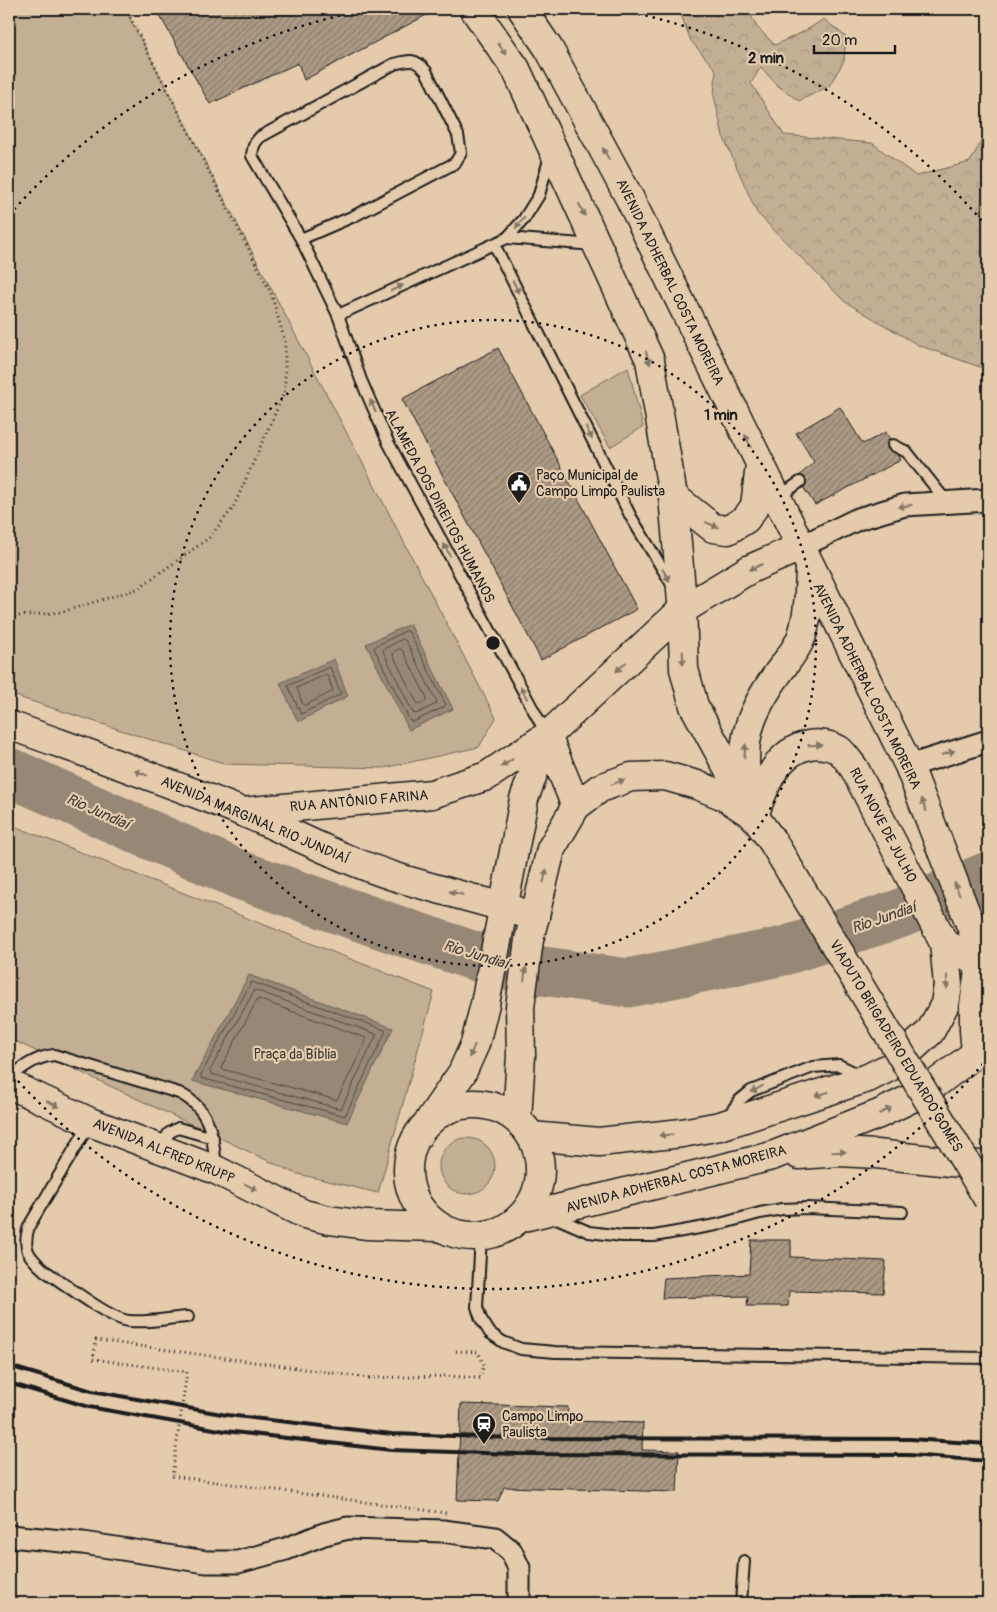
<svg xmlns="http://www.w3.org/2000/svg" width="997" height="1612" font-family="Pangolin,sans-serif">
<defs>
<pattern id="forest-crowns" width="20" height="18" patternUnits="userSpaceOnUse" patternTransform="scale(1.25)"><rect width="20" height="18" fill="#c3af94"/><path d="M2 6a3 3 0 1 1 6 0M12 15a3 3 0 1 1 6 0" fill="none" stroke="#a7967f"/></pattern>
<pattern id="building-hatch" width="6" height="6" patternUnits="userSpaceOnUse" patternTransform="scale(1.25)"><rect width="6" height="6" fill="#ac9a84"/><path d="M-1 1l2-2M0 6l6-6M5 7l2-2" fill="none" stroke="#8b7d6b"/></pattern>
</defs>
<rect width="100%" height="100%" fill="#e4cbac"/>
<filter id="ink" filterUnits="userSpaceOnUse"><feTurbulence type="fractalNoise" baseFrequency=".02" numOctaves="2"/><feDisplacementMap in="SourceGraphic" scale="10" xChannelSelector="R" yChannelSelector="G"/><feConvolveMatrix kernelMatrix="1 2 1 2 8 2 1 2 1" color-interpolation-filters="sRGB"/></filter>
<g filter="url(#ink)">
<polygon fill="url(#forest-crowns)" stroke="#706658" points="679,9 747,9 757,27 775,45 805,31 824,19 846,37 844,61 829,86 799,101 777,85 761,67 751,83 784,135 872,143 916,176 970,162 988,129 988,370 918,345 844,301 757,213 723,136 714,96 716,70 691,41"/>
<g fill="#c3af94" stroke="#706658">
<polygon points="9,9 125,9 496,718 479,747 384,768 226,764 9,694"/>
<polygon points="628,367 643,427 610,447 580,395"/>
<polygon points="9,824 434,992 378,1193 294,1173 17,1042 9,1040"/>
<circle cx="467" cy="1166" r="28"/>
</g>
<g fill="#978875" stroke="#665d51">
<polygon points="410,624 453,709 409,730 366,644"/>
<polygon points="334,659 348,696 298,722 280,683"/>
<polygon points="249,975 393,1028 347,1123 192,1081"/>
</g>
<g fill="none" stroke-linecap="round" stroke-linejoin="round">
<g stroke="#4d4740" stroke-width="1">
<polygon points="406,631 409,632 446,705 444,707 413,722 410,721 374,648 376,646"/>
<polygon points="403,639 406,641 437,702 436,704 416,714 413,713 383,651 384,649"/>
<polygon points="400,649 403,651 427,698 426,701 420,704 417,703 393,655 394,652"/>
<polygon points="330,667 341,694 301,714 288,686"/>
<polygon points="326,675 328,677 333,691 306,705 303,705 297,688"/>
<polygon points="252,982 385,1030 385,1033 345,1116 201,1078 201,1075"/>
<polygon points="255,990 376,1034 376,1036 341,1109 211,1074 210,1071"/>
<polygon points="258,999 366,1038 366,1041 337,1100 222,1069 222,1066"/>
</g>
<polyline stroke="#978875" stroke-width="49" points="9,772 240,875 403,932 501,965 628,983 784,951 899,914 988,876"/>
</g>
<g fill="url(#building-hatch)" stroke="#1c1c1c">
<polygon points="156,9 430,9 432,12 304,80 298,63 210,104"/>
<polygon points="498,348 637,609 541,660 402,399"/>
<polygon points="840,407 863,444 886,432 901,460 815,505 797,478 814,462 796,433"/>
<polygon points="751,1240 791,1240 791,1257 886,1261 883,1293 789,1291 788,1306 747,1306 748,1296 662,1298 664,1278 749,1274"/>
<polygon points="461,1404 568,1407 567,1421 643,1423 642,1450 679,1451 677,1492 504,1487 498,1501 457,1500"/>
</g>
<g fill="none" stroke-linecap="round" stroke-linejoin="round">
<g stroke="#1c1c1c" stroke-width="14">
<g id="lane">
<polyline points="507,238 594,245"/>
<path d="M301,239L354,216L455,163L461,153L458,135L426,71C415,58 410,60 394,64L260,137C254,143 253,147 252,156L301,239L338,315"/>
<polyline points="494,244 631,517 673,586"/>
<polyline points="893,445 907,452 947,502"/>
<polyline points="777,498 800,482"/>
<polyline points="547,735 388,442 361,380 338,315 507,238 524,219 539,195 550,156"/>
<path d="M9,1078C23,1067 36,1057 54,1055L179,1093C211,1109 213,1136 216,1168"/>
<polyline points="728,1116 740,1100 751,1091 813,1067 839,1065 860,1075"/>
<path d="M90,1123L29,1226C22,1249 28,1256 45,1271C64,1283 109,1319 129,1321C148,1323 168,1318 188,1317"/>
<polyline points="160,1147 169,1133 178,1128 213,1138"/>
<polyline points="552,1216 589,1232 622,1236 654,1236 716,1225 760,1213 782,1209 807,1208 902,1212"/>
<polyline points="481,1237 477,1307 481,1319 490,1333 503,1342 521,1349 555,1352 988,1358"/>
<polyline points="741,1603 744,1561"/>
</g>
</g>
<g stroke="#1c1c1c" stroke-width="25">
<g id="street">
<polyline points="800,547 858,519 905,505 988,500"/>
<polyline points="909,766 988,741"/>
<polyline points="9,1536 83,1543 206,1562 238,1562 286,1549 324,1534 348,1528 443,1531 495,1538 511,1551 519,1568 519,1603"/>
</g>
</g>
<g stroke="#1c1c1c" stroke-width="31">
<polyline id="secondary" points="944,943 980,963 988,964"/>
</g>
<g stroke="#1c1c1c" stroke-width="31">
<g id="primary">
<polyline points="474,9 516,69 650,360 673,496 682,602 684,669 694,706 754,816 773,842 803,892"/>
<polyline points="522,9 549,49 629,197 909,766 974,934 980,963 974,1006 974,1030 976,1053"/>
<polyline points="673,496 713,528 728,530 746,519 755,506 760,465"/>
<path d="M9,725C86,753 164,780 240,811C291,832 340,859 393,876C440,891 488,901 535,917"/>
<polyline points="547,736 576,806"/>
<path d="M749,795C739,745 747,717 776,676C784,664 796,651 801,638C809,616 809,592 810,569"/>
<polyline points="242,812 432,794 487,776 547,736 682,610 750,569 800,547"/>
<polyline points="9,1084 90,1122 216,1170 304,1214 329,1220 366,1225 438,1227"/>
<circle cx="474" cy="1170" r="66"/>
<polyline points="431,1118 462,1073 475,1044 485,1004 524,799 547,736"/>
<polyline points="517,1119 521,1055 520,1007 529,940 551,849 576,806 600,788 631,777 665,776 697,785 724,796 750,813"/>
<path d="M531,1136L599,1142L682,1133L720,1126L868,1078L894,1065L930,1032L945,1004L948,985L944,943L854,768C850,763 844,754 839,750C830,745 818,743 809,745C775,752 764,787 754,816"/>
<polyline points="799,1155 839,1152 876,1154 988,1166"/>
<polyline points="520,1218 772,1156 879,1114 926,1091 976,1053"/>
</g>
</g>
<g stroke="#1c1c1c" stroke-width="3" stroke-dasharray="1 4" stroke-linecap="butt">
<polyline points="9,617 62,612 137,589 209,538 233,508 285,391 285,342 271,293 126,9"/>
<polyline points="369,1378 445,1376 480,1378 484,1365 478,1352 453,1351"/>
</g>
<use href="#lane" stroke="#e4cbac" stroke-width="10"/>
<use href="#street" stroke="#e4cbac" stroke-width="21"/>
<use href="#secondary" stroke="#e4cbac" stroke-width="28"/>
<use href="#primary" stroke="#e4cbac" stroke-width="28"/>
<g stroke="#1c1c1c" stroke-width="4">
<polyline points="9,1366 92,1391 227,1415 392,1434 518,1438 910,1439 988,1444"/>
<polyline points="9,1383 89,1407 225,1431 391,1450 518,1454 909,1455 988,1461"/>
</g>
<g stroke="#1c1c1c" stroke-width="31" stroke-linecap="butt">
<polyline id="primary-bridge" points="803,892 988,1199"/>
</g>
<polyline stroke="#1c1c1c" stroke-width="3" stroke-dasharray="1 4" stroke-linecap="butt" points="369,1378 96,1340 93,1359 187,1372 172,1476 446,1513"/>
<use href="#primary-bridge" stroke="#e4cbac" stroke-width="28"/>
</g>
<defs><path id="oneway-solid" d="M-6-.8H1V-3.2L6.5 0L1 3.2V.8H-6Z" transform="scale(1.25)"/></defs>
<g fill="#807464">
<use href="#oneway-solid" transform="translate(502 49) rotate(55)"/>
<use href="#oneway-solid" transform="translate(606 154) rotate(-118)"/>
<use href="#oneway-solid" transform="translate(582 210) rotate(65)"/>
<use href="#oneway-solid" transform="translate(520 223) rotate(129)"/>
<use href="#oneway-solid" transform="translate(516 287) rotate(63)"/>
<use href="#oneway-solid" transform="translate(397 288) rotate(-25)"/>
<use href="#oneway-solid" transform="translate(648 358) rotate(71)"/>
<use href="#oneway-solid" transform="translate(373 406) rotate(-114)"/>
<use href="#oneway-solid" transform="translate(589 433) rotate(63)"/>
<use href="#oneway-solid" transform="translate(748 441) rotate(-116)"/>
<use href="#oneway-solid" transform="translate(905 506) rotate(170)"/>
<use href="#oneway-solid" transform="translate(712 525) rotate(24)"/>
<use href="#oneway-solid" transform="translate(447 550) rotate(-118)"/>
<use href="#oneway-solid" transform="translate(756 567) rotate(155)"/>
<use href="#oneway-solid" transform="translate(666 575) rotate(59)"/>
<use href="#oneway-solid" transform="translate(683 658) rotate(88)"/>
<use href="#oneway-solid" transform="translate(621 667) rotate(137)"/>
<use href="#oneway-solid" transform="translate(524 693) rotate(-118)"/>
<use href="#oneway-solid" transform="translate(815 745) rotate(-2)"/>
<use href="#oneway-solid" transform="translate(745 751) rotate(-84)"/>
<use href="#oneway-solid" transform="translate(948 753) rotate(-18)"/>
<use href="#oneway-solid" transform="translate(507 763) rotate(147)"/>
<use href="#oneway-solid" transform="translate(141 773) rotate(-160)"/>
<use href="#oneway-solid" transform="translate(618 782) rotate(-20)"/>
<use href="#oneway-solid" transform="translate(924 805) rotate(-111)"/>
<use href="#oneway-solid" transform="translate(545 876) rotate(-77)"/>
<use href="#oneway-solid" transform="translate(957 889) rotate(-111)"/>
<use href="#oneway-solid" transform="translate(456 893) rotate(-165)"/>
<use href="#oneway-solid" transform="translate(525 974) rotate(-83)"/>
<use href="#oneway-solid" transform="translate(947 982) rotate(91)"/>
<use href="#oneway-solid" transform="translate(472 1051) rotate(113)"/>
<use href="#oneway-solid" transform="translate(757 1089) rotate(152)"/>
<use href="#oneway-solid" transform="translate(822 1094) rotate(163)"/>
<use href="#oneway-solid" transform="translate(53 1104) rotate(25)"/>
<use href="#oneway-solid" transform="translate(885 1111) rotate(-26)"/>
<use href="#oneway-solid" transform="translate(666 1135) rotate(174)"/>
<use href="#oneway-solid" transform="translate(839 1152) rotate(-1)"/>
<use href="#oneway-solid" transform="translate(251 1187) rotate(27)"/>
</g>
</g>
<g fill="none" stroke="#1c1c1c" stroke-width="2.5" stroke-dasharray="2.5 5">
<circle cx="493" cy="643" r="323"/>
<path d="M988 1058A646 646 0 0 1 9 1071M9 215A646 646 0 0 1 370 9M616 9A646 646 0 0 1 988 228"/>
</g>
<defs>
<g id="civic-pin" transform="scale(1.25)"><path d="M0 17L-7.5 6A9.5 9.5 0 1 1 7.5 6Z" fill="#1c1c1c" stroke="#e4cbac"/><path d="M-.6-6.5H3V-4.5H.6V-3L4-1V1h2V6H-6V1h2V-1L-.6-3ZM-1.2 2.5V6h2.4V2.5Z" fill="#fff"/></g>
<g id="station-pin" transform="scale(1.25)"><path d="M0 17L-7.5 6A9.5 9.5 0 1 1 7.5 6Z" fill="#1c1c1c" stroke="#e4cbac"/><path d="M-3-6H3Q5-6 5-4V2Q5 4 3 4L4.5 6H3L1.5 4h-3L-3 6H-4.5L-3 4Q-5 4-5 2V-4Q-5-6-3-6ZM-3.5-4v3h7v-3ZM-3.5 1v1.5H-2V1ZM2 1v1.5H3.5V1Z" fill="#fff"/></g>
</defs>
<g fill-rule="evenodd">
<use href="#civic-pin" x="519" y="483"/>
<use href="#station-pin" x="484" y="1424"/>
</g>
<g text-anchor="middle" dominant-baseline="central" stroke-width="4.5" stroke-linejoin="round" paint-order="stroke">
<g font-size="14" fill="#1c1c1c" stroke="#e4cbac">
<text transform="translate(670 282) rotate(64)">AVENIDA ADHERBAL COSTA MOREIRA</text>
<text transform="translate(440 506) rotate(62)">ALAMEDA DOS DIREITOS HUMANOS</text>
<text transform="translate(867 686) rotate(64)">AVENIDA ADHERBAL COSTA MOREIRA</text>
<text transform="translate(359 801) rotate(-5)">RUA ANTÔNIO FARINA</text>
<text transform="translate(255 820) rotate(23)">AVENIDA MARGINAL RIO JUNDIAÍ</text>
<text transform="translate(883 825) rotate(62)">RUA NOVE DE JULHO</text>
<text transform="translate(896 1046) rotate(59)">VIADUTO BRIGADEIRO EDUARDO GOMES</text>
<text transform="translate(164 1151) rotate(22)">AVENIDA ALFRED KRUPP</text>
<text transform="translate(676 1179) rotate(-15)">AVENIDA ADHERBAL COSTA MOREIRA</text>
</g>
<g font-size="14" fill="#1c1c1c" stroke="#e4cbac" text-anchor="start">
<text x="536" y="475">Paço Municipal de<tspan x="536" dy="16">Campo Limpo Paulista</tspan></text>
<text x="502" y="1416">Campo Limpo<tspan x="502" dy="16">Paulista</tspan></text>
</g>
<g font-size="14" fill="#3d3934" stroke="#e4cbac">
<text x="295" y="1054">Praça da Bíblia</text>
</g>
<g font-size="15" font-style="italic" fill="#413c37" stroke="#e4cbac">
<text transform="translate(98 812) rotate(24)">Rio Jundiaí</text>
<text transform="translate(884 918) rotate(-19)">Rio Jundiaí</text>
<text transform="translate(476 955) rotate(17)">Rio Jundiaí</text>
</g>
</g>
<circle cx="493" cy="643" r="8" fill="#1c1c1c" stroke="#e4cbac" stroke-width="2.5"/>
<g font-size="15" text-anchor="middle" font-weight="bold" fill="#1c1c1c" stroke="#e4cbac" stroke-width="4.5" stroke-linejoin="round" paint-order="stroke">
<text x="766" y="63">2 min</text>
<text x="721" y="420">1 min</text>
</g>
<rect width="997" height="1612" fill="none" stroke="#e4cbac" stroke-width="30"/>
<rect x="15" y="15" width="967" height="1582" fill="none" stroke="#1c1c1c" stroke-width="2" filter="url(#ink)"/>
<path d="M814 45v8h81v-8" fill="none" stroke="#1c1c1c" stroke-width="2.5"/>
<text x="822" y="45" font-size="15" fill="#1c1c1c" stroke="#e4cbac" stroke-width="4" paint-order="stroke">20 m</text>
</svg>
